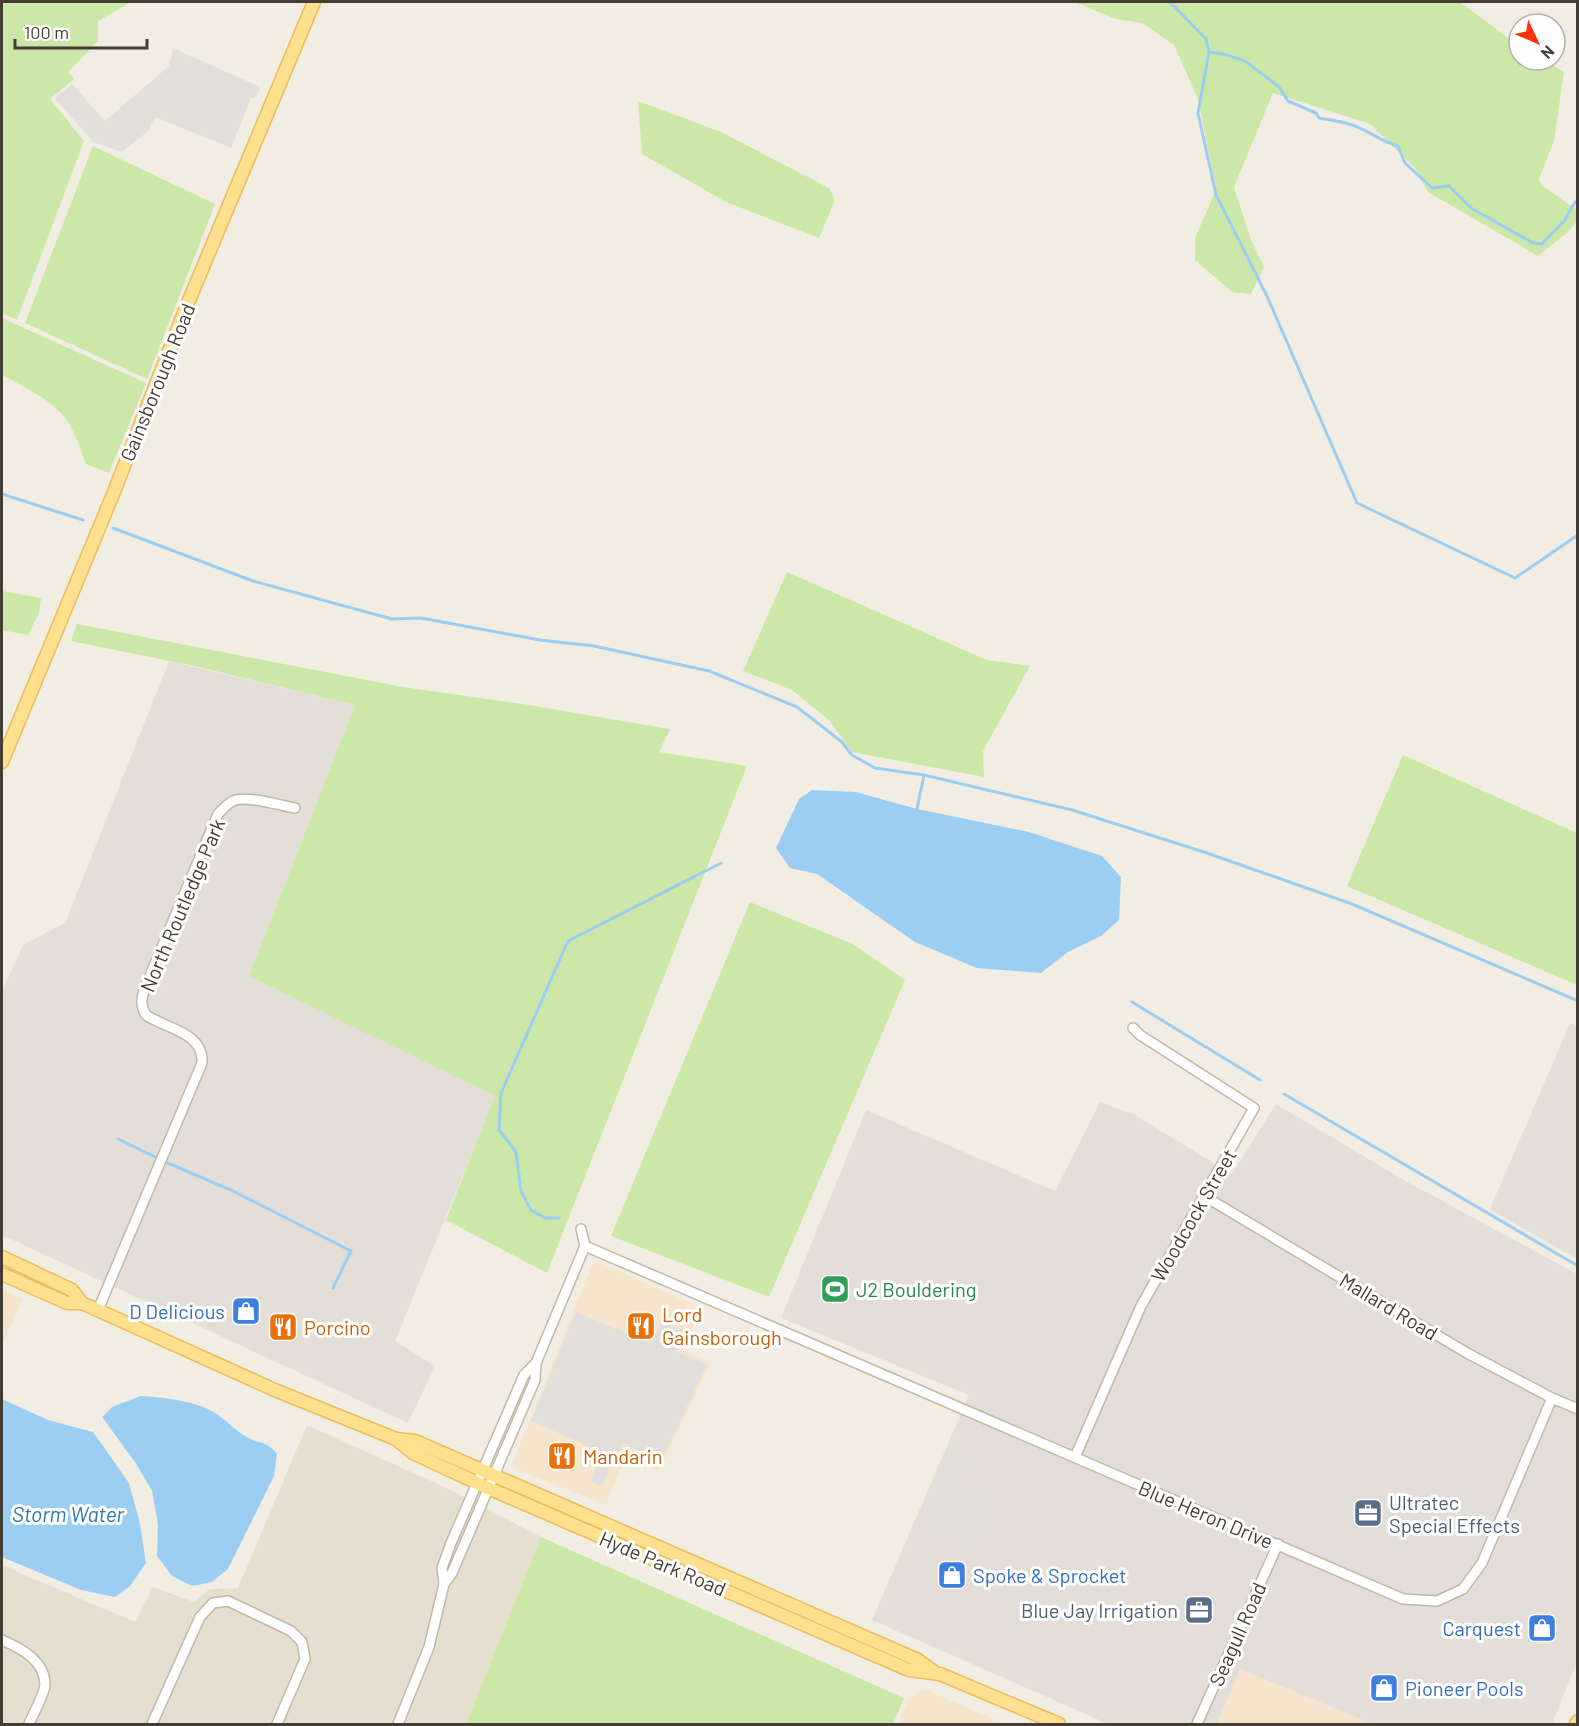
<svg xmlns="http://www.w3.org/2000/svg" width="1579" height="1726" font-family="Barlow,sans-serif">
<rect width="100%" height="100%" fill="#f2ede2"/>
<polygon fill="#e6dfd0" points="307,1425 453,1491 541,1537 466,1724 2,1724 2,1565 135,1622 153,1587 194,1602 210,1589 238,1588"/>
<g fill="#f6e4cc">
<polygon points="594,1260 701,1308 681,1350 711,1362 659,1471 625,1458 606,1505 511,1467"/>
<polygon points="2,1289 23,1299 2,1345"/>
<polygon points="1240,1669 1373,1724 1217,1724"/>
<polygon points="924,1689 1005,1724 899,1724 909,1698"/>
</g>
<g fill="#e4ded8">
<polygon points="169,661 355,705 249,976 496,1095 395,1341 435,1366 408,1423 2,1235 2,991 23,945 65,923"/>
<polygon points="1570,1023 1578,1026 1577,1259 1490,1209"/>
<polygon points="1100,1102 1133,1114 1232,1174 1276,1104 1402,1179 1577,1274 1577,1661 1552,1724 1373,1724 1240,1669 1217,1724 1108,1724 872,1620 969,1395 781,1318 866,1110 1055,1191"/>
</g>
<g fill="#cbe8a9">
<polygon points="2,2 131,2 98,21 98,41 68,72 74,79 50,99 84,141 17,320 2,313"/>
<polygon points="1074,2 1460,2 1519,46 1519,60 1544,60 1564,72 1554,141 1539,179 1541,185 1577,210 1577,221 1568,232 1538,256 1428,192 1415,168 1370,124 1273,93 1234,187 1251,240 1264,267 1251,294 1232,292 1195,260 1195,238 1216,190 1198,99 1174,45 1142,23 1116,19"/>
<polygon points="638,101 721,132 829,188 835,200 819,238 726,202 642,154"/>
<polygon points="93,146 215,204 147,379 25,323"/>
<path d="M2,318L146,383L109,473L86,464C80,448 74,427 61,413C45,396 22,386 2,375Z"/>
<polygon points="787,572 987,660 1030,666 983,751 984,777 852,752 830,721 792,690 743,671"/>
<polygon points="2,591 41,598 39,613 28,635 2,630"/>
<polygon points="77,624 403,687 523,704 670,729 659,752 747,766 547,1273 446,1220 495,1096 249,976 355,705 199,667 71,641"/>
<polygon points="1403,755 1577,833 1577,985 1347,886"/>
<polygon points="750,902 853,944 905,980 769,1297 611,1236"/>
<polygon points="541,1537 904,1698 893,1724 466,1724"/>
</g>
<g fill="#e2dfdb">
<polygon points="173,48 260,87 256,97 251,98 231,148 155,117 148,131 122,152 93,142 55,98 72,84 105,121 169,66"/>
<polygon points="576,1312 652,1344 662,1322 687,1331 677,1352 707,1365 661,1460 623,1443 602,1486 590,1481 602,1452 531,1421"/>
<polygon points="949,1446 969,1456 956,1487 988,1503 982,1516 989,1519 976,1547 919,1525"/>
</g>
<g fill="#9bcef2">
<polygon points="812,790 856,792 917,809 1029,832 1102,856 1121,877 1119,920 1101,936 1068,952 1041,973 977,968 915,942 817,874 790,868 776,848 799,799"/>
<path d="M141,1396C162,1397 197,1401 215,1413C227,1420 236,1432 249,1438C262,1445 267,1441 277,1454L274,1476L228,1569L212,1582L192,1586L172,1576L157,1556L158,1524L152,1491L135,1462L102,1417L112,1407Z"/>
<polygon points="2,1399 48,1420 93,1432 129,1483 140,1524 146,1563 130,1586 115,1597 81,1590 2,1557"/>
</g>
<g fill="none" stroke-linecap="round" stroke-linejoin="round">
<g stroke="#9bcef2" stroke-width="3">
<polyline points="1170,2 1206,39 1209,52 1198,113 1216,195 1267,296 1357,503 1515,578 1578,535"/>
<path d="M1209,52L1223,54L1245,61L1279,87L1288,101L1316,113L1319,118C1329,120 1339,121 1349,124C1367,129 1379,141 1398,146L1405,163L1432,188L1449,186L1471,208L1533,243L1542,244L1564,221L1575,202H1578"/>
<polyline points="2,494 83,520"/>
<polyline points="113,528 253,581 392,619 421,618 540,640 594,646 709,671 797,707 842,742 852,755 875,768 924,775 1072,810 1204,852 1352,904 1578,1001"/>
<polyline points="917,809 924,775"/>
<polyline points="1132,1002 1260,1080"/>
<polyline points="1284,1094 1578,1266"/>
<polyline points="118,1139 170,1164 233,1191 351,1251 333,1288"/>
<polyline points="559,1218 545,1218 531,1210 521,1191 516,1152 499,1130 501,1093 568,941 721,863"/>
</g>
<g stroke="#c0b8a8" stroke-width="12">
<g id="minor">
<polyline points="1204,1196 1467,1353 1552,1398 1578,1409"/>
<polyline points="581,1229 585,1246"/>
<polyline points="585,1246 1403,1599 1437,1601 1463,1589 1482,1563 1552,1398"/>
<path d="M98,1310L202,1063C204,1032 166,1029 146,1015C139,1004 142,997 146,985L218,814C223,809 227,804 233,801C246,795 279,805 295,808"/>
<polyline points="1075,1457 1141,1306 1254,1108 1140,1035 1133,1028"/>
<polyline points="444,1584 452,1573 535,1380 536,1363 585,1246"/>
<path d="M2,1640C20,1648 45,1660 45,1685C44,1695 33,1714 29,1724"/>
<polyline points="152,1724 200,1617 213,1603 228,1601 291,1631 302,1642 305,1659 277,1724"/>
<polyline points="398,1724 429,1647 444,1584 442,1568 451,1543 524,1375 536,1363"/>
<polyline points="1197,1724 1278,1544"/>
</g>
</g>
<g stroke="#e7be5b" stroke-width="15">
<g id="major">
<polyline points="2,762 114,492 185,310 314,2"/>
<polyline points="2,1257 72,1290 82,1303"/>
<polyline points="2,1274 67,1303 82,1303 277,1391 396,1439 415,1441 918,1660 936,1673"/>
<polyline points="396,1439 413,1453 488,1488 909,1670 940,1674 1059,1724"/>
<polyline points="1576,1724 1578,1721"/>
</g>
</g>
<use href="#minor" stroke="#fff" stroke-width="9"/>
<use href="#major" stroke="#ffe08e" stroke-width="12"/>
</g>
<defs>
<g id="stadium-square" transform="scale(1.5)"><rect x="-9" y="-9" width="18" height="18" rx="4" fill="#2e9e5b" stroke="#fff"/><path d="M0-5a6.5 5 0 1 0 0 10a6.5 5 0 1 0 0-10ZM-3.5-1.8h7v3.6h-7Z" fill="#fff"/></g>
<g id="shop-square" transform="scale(1.5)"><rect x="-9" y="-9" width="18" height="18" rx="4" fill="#3f7fe0" stroke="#fff"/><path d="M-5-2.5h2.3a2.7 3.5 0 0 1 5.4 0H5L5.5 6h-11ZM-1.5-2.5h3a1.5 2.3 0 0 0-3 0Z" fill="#fff"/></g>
<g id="restaurant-square" transform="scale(1.5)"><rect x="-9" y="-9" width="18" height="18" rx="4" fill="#e8710a" stroke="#fff"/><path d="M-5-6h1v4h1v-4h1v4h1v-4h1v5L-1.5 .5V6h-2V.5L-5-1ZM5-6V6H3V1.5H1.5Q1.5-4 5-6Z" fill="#fff"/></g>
<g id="office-square" transform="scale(1.5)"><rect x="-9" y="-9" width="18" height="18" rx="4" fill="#5c6f8a" stroke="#fff"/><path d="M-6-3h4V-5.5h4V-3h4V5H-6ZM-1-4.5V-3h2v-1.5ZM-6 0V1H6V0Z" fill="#fff"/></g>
</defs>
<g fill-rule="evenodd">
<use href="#stadium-square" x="835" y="1289"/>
<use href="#shop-square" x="246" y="1311"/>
<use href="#restaurant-square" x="641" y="1326"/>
<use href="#restaurant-square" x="283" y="1327"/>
<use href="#restaurant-square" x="562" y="1456"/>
<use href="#office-square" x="1368" y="1513"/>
<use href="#shop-square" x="952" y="1575"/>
<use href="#office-square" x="1199" y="1610"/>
<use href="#shop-square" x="1542" y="1628"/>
<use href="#shop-square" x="1384" y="1688"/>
</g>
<g text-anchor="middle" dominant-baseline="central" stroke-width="6" stroke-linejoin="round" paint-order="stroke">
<g font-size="20" fill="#443d33" stroke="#fff">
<text transform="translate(157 382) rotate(-68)">Gainsborough Road</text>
<text transform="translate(182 905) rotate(-67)">North Routledge Park</text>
<text transform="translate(1193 1215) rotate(-60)">Woodcock Street</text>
<text transform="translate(1389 1306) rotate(31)">Mallard Road</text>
<text transform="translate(1206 1514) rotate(23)">Blue Heron Drive</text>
<text transform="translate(663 1563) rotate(23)">Hyde Park Road</text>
<text transform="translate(1237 1634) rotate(-66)">Seagull Road</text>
</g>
<g font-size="20" fill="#27864d" stroke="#fff" text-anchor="start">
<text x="856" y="1289">J2 Bouldering</text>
</g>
<g font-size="20" fill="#366cbe" stroke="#fff" text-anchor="end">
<text x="225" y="1311">D Delicious</text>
<text x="973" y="1575" text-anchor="start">Spoke &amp; Sprocket</text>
<text x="1521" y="1628">Carquest</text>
<text x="1405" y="1688" text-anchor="start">Pioneer Pools</text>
</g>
<g font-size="20" fill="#c56008" stroke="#fff" text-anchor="start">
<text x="662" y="1314">Lord<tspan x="662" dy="23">Gainsborough</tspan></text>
<text x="304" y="1327">Porcino</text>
<text x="583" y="1456">Mandarin</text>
</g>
<g font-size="20" fill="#4e5e75" stroke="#fff" text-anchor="start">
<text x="1389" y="1502">Ultratec<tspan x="1389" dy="23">Special Effects</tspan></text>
<text x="1178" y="1610" text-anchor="end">Blue Jay Irrigation</text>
</g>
<g font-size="21" font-style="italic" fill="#2978b2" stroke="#fff">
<text x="68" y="1513">Storm Water</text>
</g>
</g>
<rect width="1579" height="1726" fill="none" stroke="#443d33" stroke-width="6"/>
<g transform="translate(1537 42) rotate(134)"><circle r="28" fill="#ffffff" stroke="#b4b1ad" stroke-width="1.5"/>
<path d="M0-4.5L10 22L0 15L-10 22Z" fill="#ff320c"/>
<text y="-9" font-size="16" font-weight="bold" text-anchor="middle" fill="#443d33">N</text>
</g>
<path d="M15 39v9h132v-9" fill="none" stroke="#443d33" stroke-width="3"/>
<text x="24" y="39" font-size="18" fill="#443d33" stroke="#ffffff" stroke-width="4.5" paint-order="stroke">100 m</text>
</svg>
